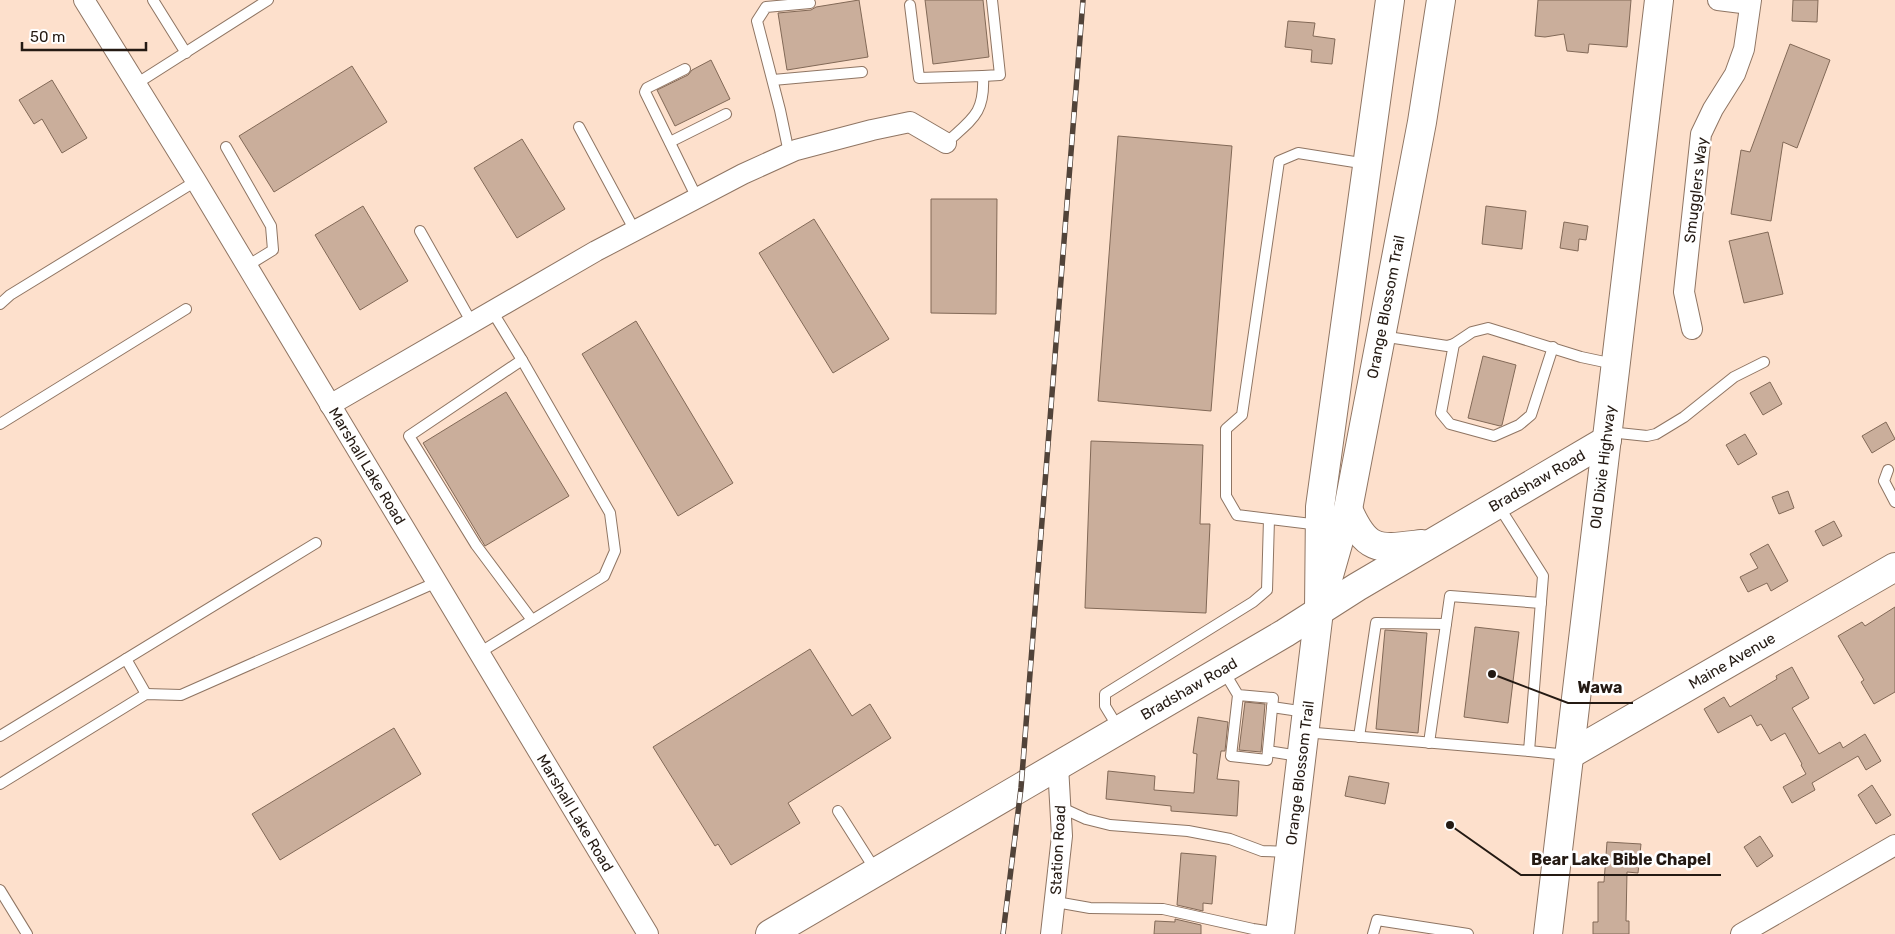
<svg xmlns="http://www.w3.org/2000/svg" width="1895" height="934" font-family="Rubik,sans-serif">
<rect width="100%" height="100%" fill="#fde0cc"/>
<g fill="#caae9b" stroke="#826957">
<polygon points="859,0 868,57 787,70 778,13 811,10 816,7"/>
<polygon points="925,0 983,0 989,57 933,64"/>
<polygon points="1538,0 1631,0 1627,47 1589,44 1588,53 1567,51 1564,34 1545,37 1535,36"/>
<polygon points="1793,0 1818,0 1817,22 1792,21"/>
<polygon points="1288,21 1315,23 1313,36 1335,39 1332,64 1311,62 1312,50 1285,47"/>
<polygon points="1790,44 1830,60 1797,148 1783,142 1771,221 1731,214 1741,150 1750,152"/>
<polygon points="711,60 730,99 675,126 657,90 688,75 692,70"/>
<polygon points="352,66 387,122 274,192 239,136"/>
<polygon points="52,80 87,138 62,153 42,119 34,124 19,100"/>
<polygon points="1118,136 1232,146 1211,411 1098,401"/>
<polygon points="522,139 565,209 517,238 474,168"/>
<polygon points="931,199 997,199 996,314 931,313"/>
<polygon points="363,206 408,281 360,310 315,235"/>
<polygon points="1486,206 1526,211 1522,249 1482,244"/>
<polygon points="814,219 889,339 833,373 759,253"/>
<polygon points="1564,222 1588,226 1586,240 1579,239 1578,251 1560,248"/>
<polygon points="1768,232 1783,294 1744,303 1729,241"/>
<polygon points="636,321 733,483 678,516 582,354"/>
<polygon points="1483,356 1516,365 1502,425 1500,426 1468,418"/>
<polygon points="1770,382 1782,404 1763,415 1750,393"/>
<polygon points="506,392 569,496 485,546 423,443"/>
<polygon points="1886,422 1895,439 1872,453 1862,436"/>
<polygon points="1745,434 1757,454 1738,465 1726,445"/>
<polygon points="1091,441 1203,445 1200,524 1210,524 1206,613 1085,608"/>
<polygon points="1788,491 1794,508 1779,514 1772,497"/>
<polygon points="1834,521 1842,536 1823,546 1815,531"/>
<polygon points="1768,544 1788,581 1771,591 1767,583 1748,592 1740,577 1758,568 1750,554"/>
<polygon points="1895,607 1895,692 1874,704 1861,682 1864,680 1838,636 1862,622 1865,626"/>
<polygon points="1475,627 1519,632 1508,723 1464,717"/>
<polygon points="1385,630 1427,633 1418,733 1376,729"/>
<polygon points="810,649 852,716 870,704 891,738 788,803 800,823 731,865 718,844 715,846 653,747"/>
<polygon points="1792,667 1809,698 1792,708 1819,754 1840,742 1843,748 1865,734 1881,761 1866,770 1858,756 1812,783 1815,790 1792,803 1783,787 1806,774 1801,765 1802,764 1785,733 1771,741 1761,724 1757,726 1751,715 1718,733 1704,709 1724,697 1730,707 1777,679 1776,676"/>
<polygon points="1245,702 1265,704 1261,752 1239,750"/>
<polygon points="1198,717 1228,722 1225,751 1221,751 1217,779 1239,781 1237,816 1171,811 1171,806 1106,799 1108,771 1155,776 1154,790 1194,793 1197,754 1193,753"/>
<polygon points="394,728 421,774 280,860 252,814"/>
<polygon points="1349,776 1389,783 1385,804 1345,796"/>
<polygon points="1872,785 1891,815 1876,824 1858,795"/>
<polygon points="1760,836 1773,856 1757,867 1744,847"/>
<polygon points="1607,842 1641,844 1638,873 1627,872 1626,921 1629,921 1629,934 1593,934 1593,922 1598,922 1598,882 1604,882"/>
<polygon points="1181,853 1216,856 1212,904 1203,903 1203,911 1177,905"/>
<polygon points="1175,919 1201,925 1201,934 1154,934 1155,921 1175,922"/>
</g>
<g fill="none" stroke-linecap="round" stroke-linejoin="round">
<g stroke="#8f7563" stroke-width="12">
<g id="lane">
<polyline points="153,0 186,53"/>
<path d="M910,5L919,78L983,76C985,114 972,119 946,143"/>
<polyline points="685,69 647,88 645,92 697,198"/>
<polyline points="983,76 1000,75 992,0"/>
<polyline points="773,80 862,72"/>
<polyline points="136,84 268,0"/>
<polyline points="579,127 635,231"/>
<polyline points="670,142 726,114"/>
<polyline points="226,147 271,226 273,250 247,266"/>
<polyline points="789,153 780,110 757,21 766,7 810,3"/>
<polyline points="420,231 472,323"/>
<polyline points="0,304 10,295 196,181"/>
<polyline points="492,311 522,360 409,436 476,545 532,620"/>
<polyline points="1381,336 1447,346 1454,344 1472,332 1488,328 1581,357 1614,364"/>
<polyline points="1454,344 1441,413 1450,424 1494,436 1519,425 1531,415 1553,347"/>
<polyline points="0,424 186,309"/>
<polyline points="1609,432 1647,436 1656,434 1684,417 1734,377 1764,362"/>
<polyline points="1888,470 1884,481 1895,502"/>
<polyline points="1320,525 1237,515 1226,496 1226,429 1242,415 1279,161 1298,153 1367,164"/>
<polyline points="479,653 604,576 615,551 610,513 522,360"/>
<polyline points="126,659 146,694"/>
<polyline points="1223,670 1238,695 1273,698 1267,760 1231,756 1238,695"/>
<polyline points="1272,707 1306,712"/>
<polyline points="1119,729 1105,706 1105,694 1253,602 1267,590 1269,519"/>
<polyline points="1304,732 1529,751 1543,576 1498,505"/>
<polyline points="0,736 316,543"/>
<polyline points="1359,737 1376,623 1446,624"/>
<polyline points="1429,743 1450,596 1541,603"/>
<polyline points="1268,751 1299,756"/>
<polyline points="1529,751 1568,755"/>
<polyline points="0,784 146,694 181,695 437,582"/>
<polyline points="1062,808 1086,819 1110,825 1188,831 1230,839 1262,851 1289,852"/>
<polyline points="838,811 876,871"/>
<polyline points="0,890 27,934"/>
<polyline points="1056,902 1090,908 1163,909 1253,929 1279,933"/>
<polyline points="1373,934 1377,920 1468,934"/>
</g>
</g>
<g stroke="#8f7563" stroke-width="22">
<g id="street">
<polyline points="84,0 196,181 648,934"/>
<polyline points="1718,0 1750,4"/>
<polyline points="1692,329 1684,292 1701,134 1713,109 1735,74 1744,49 1751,0"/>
<polyline points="330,405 596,251 743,174 796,150 872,130 910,122 946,143"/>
<polyline points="1051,934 1062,836 1058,766"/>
<polyline points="1741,934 1895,845"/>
</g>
</g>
<g stroke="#8f7563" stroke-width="30">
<g id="secondary">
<path d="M1348,509C1367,553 1379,549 1422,544"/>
<polyline points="1569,755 1895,567"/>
<polyline points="770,934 1285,633 1357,587 1607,440"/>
<polyline points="1548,934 1659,0"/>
</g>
</g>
<g stroke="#8f7563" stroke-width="30">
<g id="primary">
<polyline points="1328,579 1348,509 1422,122 1441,0"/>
<polyline points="1280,934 1319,611 1320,507 1390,0"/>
</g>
</g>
<use href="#lane" stroke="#fff" stroke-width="10"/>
<use href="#street" stroke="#fff" stroke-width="20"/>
<use href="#secondary" stroke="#fff" stroke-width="28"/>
<use href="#primary" stroke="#fff" stroke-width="28"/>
<g stroke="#514339" stroke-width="5.5">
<polyline id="rail" points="1003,934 1021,788 1083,0"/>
</g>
<use href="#rail" stroke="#fff" stroke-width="4" stroke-dasharray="11" stroke-linecap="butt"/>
</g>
<g text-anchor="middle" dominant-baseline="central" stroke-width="5" stroke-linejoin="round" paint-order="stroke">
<g font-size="15" fill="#241a13" stroke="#fff">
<text transform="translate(1696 190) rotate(-83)">Smugglers Way</text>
<text transform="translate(1386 307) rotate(-79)">Orange Blossom Trail</text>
<text transform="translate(367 466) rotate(59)">Marshall Lake Road</text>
<text transform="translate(1603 467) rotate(-83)">Old Dixie Highway</text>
<text transform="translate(1537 481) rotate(-30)">Bradshaw Road</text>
<text transform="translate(1732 661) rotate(-30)">Maine Avenue</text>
<text transform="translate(1189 689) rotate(-30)">Bradshaw Road</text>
<text transform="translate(1300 773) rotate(-83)">Orange Blossom Trail</text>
<text transform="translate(575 813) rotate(59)">Marshall Lake Road</text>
<text transform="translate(1058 850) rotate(-87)">Station Road</text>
</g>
</g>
<path fill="none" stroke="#241a13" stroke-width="2" d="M1492 674L1568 703H1633M1450 825L1521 875H1721"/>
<g fill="#241a13" stroke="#fff" stroke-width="2">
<circle cx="1492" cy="674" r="5"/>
<circle cx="1450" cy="825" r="5"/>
</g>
<g font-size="16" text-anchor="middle" font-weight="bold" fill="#241a13" stroke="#fff" stroke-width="5" stroke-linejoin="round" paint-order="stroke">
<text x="1600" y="693">Wawa</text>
<text x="1621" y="865">Bear Lake Bible Chapel</text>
</g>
<path d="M22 42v8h124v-8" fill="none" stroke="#241a13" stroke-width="2.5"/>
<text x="30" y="42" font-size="15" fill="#241a13" stroke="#ffffff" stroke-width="4" paint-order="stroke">50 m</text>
</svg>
